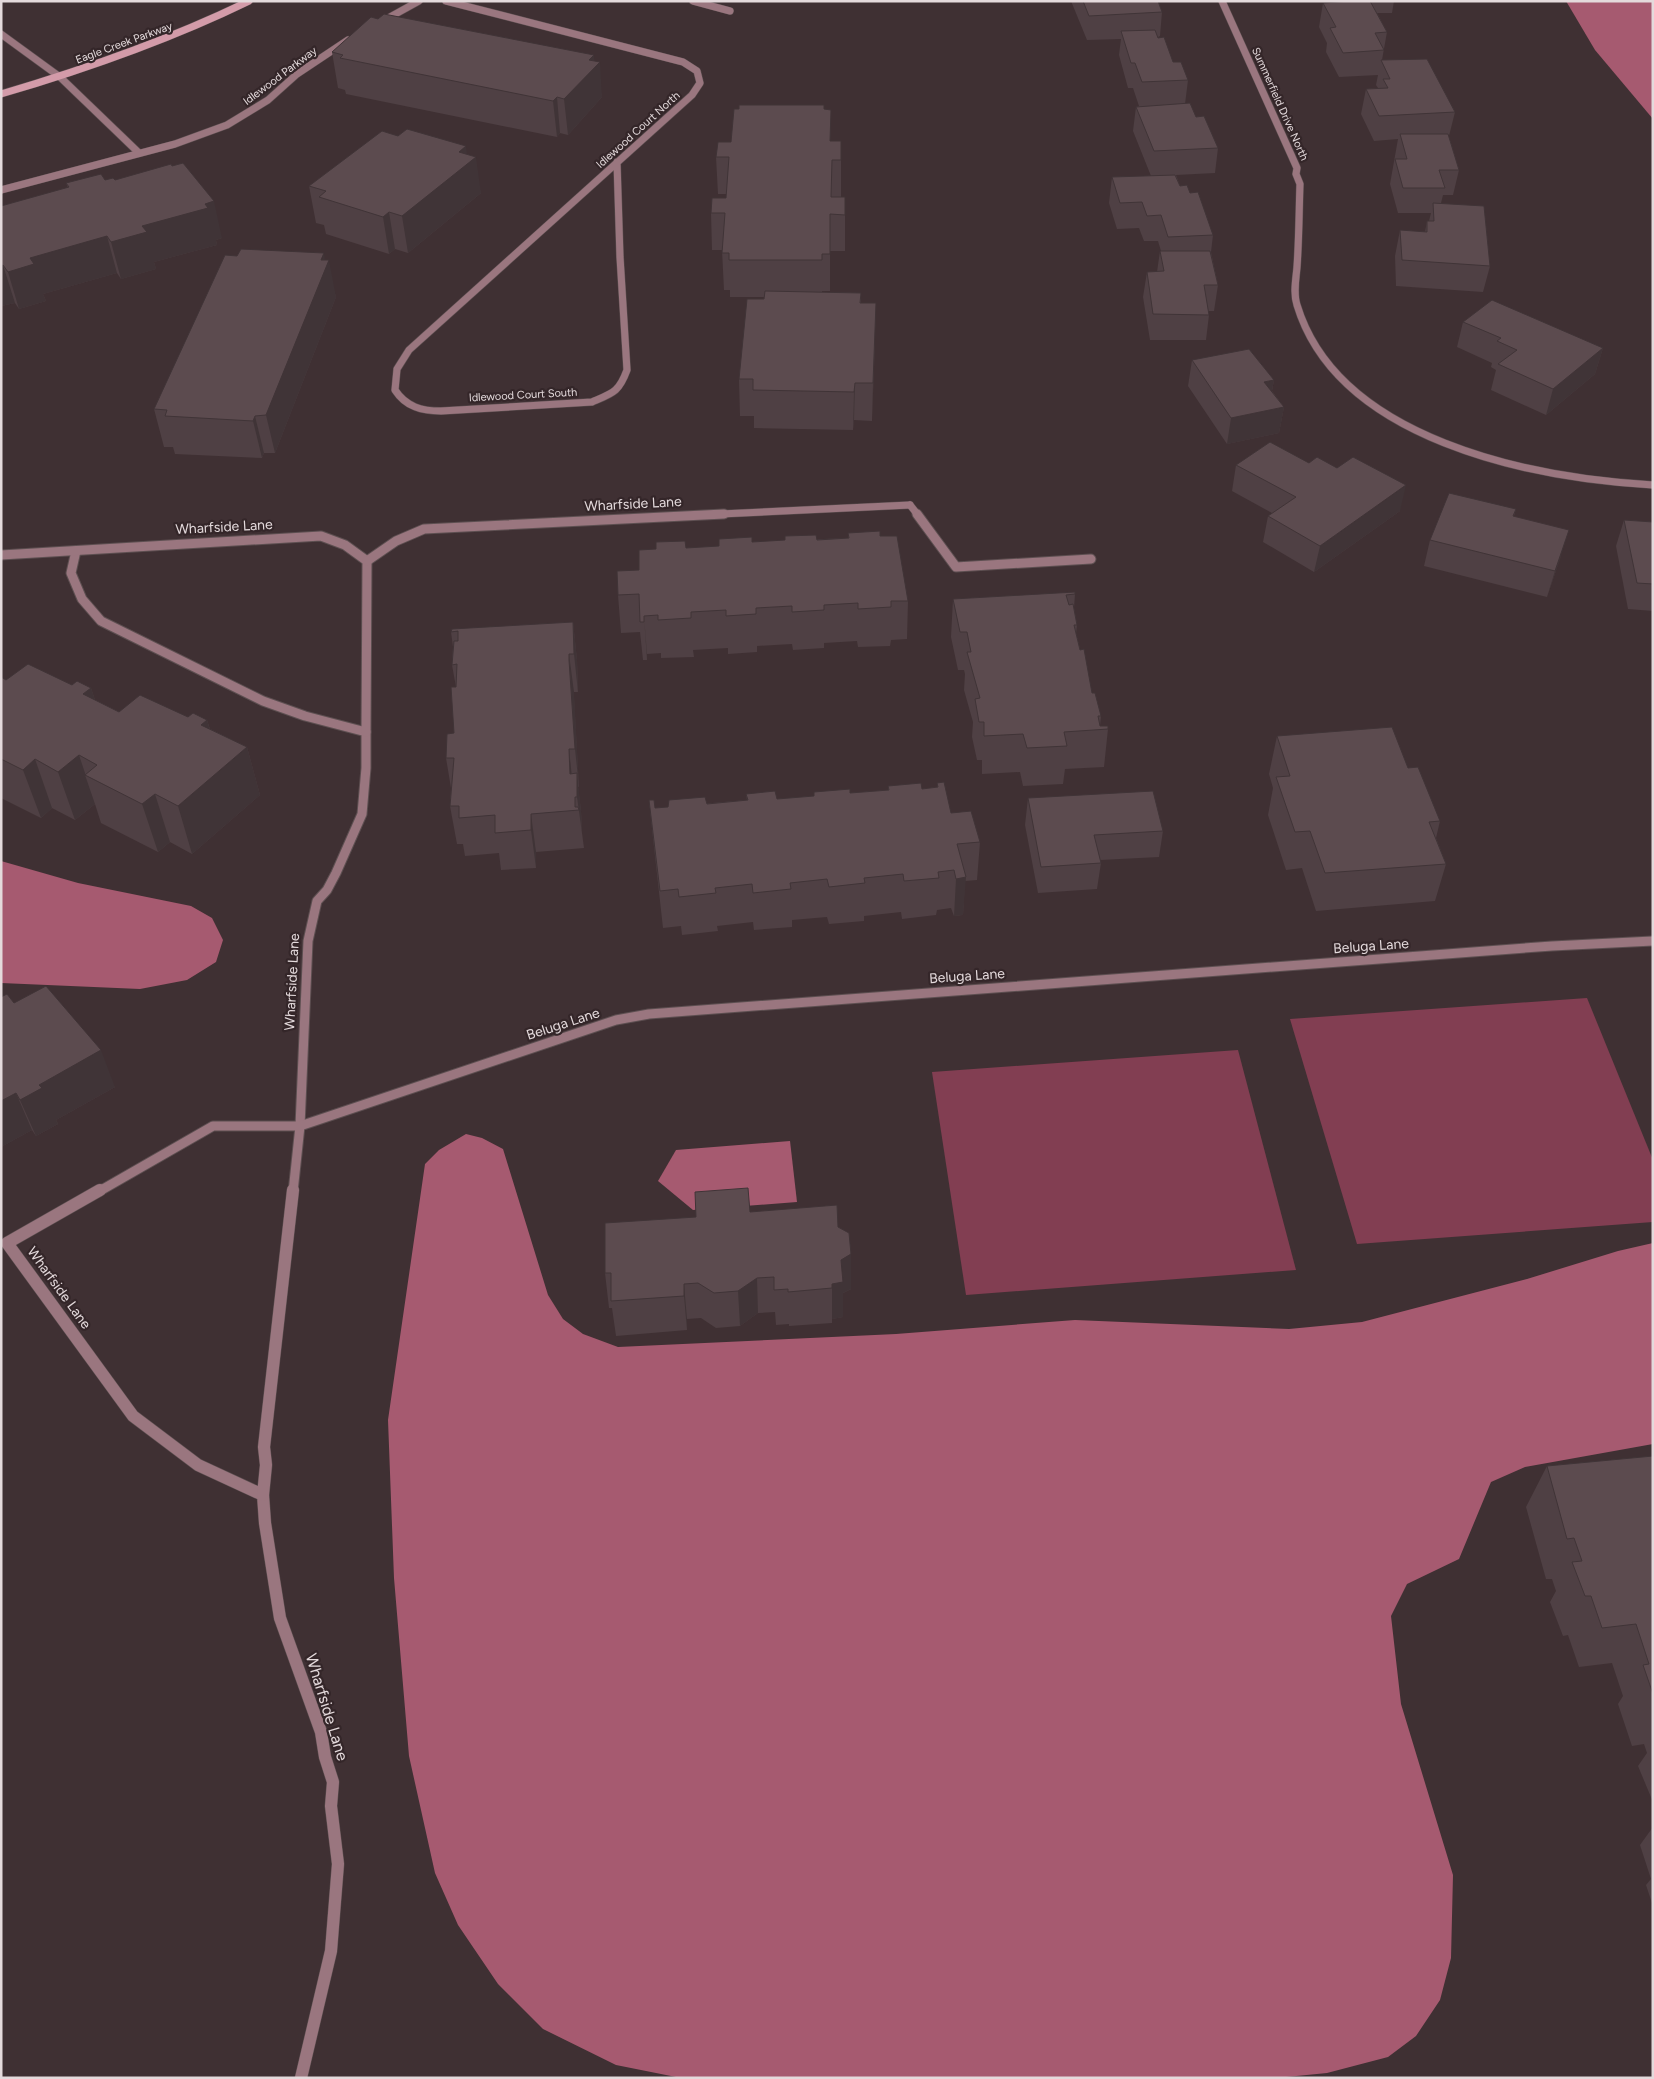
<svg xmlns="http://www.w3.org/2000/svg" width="1654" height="2079" font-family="Figtree,sans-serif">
<rect width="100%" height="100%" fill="#3f3033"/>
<g fill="#823e52">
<polygon points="1587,998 1653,1160 1653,1222 1357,1244 1290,1019"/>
<polygon points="1238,1050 1296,1270 966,1295 932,1072"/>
</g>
<g fill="#a65a70">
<polygon points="1566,1 1653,1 1653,119 1595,50"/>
<polygon points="1,861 78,883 191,906 212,918 223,940 216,962 187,980 140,989 1,983"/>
<polygon points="466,1134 482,1138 503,1149 548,1295 563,1319 583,1334 618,1347 896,1334 1075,1320 1289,1329 1362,1322 1527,1279 1618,1251 1653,1243 1653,1444 1525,1467 1491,1482 1459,1559 1407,1584 1391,1616 1401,1704 1453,1875 1451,1958 1440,2000 1416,2036 1388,2057 1327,2073 1276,2078 681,2078 616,2065 543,2029 498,1984 458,1925 435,1873 409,1756 394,1578 388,1420 425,1164 439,1150"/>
<polygon points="790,1141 797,1202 693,1210 658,1181 676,1150"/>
</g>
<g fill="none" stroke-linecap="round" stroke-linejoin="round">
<g stroke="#5d4f51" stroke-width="8">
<g id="lane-far1">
<polyline points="1,34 60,77"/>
<polyline points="910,505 918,515"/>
</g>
</g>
<g stroke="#5d4f51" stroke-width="11">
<polyline id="lane" points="917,514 956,567 1091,559"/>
</g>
<g stroke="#5d4f51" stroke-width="8">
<g id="street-far2">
<path d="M446,1L683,62L697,71L700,83L692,95L409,350L397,369L395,390C406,407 422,411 441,411L592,402C613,393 619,392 627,370L620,257L617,162"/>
<polyline points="693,1 730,11"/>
<path d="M1222,1L1297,168L1296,174L1300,184C1299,212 1299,239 1297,267C1296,279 1293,293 1297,305C1338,440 1531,478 1653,485"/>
<polyline points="381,22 419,1"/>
<polyline points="60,77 139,153"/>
<polyline points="1,190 175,144 227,125 268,100 297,74 348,40"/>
<polyline points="699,515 910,505"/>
</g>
</g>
<g stroke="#5d4f51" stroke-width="11">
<g id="street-far1">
<polyline points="76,551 71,573 82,599 101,621 263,701 305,716 366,732 366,768 362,814 336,873 327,890 317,901 308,941 300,1126 293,1192"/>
<polyline points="1,555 321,536 345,545 367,561 366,732"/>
<polyline points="367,561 396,541 424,529 724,514"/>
<polyline points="98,1192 213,1126 300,1126 616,1020 649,1014 1552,946 1653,941"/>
</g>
</g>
<g stroke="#5d4f51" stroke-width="13">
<g id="street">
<polyline points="100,1190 7,1243 133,1416 198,1465 263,1495 265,1523 280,1618 321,1732 325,1757 333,1782 331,1806 338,1864 331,1951 301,2078"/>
<polyline points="263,1495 266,1465 264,1447 293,1190"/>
</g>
</g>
<g stroke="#5d4f51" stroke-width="8">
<path id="secondary" d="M1,94C86,69 169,40 249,1"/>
</g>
<use href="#lane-far1" stroke="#9a767f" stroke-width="7"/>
<use href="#lane" stroke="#9a767f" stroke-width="9"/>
<use href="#street-far2" stroke="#9a767f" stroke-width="7"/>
<use href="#street-far1" stroke="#9a767f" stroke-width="9"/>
<use href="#street" stroke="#9a767f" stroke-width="12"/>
<use href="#secondary" stroke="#d39ba9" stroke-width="7"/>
</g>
<g fill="#4f4044">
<polygon points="1071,1 1158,1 1162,12 1160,36 1158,37 1173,62 1188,80 1185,104 1196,117 1218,148 1215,173 1176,175 1180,186 1190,193 1213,235 1211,252 1218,285 1214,311 1209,311 1209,315 1206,340 1150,340 1143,297 1147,272 1157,272 1160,251 1161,251 1158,241 1144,241 1139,228 1117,229 1109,203 1112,177 1151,176 1133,131 1136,107 1139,106 1133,88 1128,88 1119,55 1121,39 1087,40"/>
<polygon points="1350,1 1394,1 1392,13 1377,13 1387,32 1382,60 1455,112 1449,136 1449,137 1459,170 1453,195 1443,195 1441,203 1490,266 1483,292 1396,286 1395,256 1400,230 1425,232 1427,221 1429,221 1431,213 1398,213 1390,184 1398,139 1374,141 1361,114 1366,89 1378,88 1376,85 1378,75 1339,77 1326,52 1327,43 1319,27 1323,3"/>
<polygon points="332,52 595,61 602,97 568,135 560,133 557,137 346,94 345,90 338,88"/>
<polygon points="824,109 830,141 841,141 841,197 832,197 845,197 845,251 830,251 830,291 822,291 822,292 861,293 861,303 875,341 872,421 854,420 853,430 754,428 754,416 740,416 739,379 764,297 730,297 730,290 724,290 722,250 712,250 711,213 726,198 726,194 718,194 716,157 731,142"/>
<polygon points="467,154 481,193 408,253 395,249 389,254 326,234 324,225 316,223 309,186"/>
<polygon points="105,180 115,180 222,238 216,240 217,245 154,262 156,269 121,279 117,273 43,294 46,301 19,309 15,303 1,306 1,206 68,188 66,183"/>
<polygon points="325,260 336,297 275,453 264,453 262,458 175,454 173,447 164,447 154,409"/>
<polygon points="1463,322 1603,348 1595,374 1546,415 1491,390 1496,370 1491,367 1492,363 1457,347"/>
<polygon points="1192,360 1274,380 1272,391 1284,407 1279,433 1227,444 1188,386"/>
<polygon points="1236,465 1400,511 1314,572 1263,542 1268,516 1272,513 1232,491"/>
<polygon points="1516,509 1514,516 1561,556 1547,597 1424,566 1430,540"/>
<polygon points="1624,520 1653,522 1653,611 1628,609 1616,546"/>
<polygon points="848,533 880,536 908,601 907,639 891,640 890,646 858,647 857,641 824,643 824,648 793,650 792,644 757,646 757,652 728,654 728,648 693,650 694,657 661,658 661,653 647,654 647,660 643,660 640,632 621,633 618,595 686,548 719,547 752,542 848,538"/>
<polygon points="1075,594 1074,608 1077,625 1076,634 1092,693 1101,716 1100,726 1108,729 1104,767 1065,769 1063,784 1023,786 1020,772 982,774 982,760 977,760 972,737 973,722 964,690 965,674 964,670 958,670 951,637 953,599"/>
<polygon points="573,622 577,660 578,692 574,692 574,698 579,787 578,787 581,811 582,833 584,848 536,852 536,868 501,870 499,853 465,856 463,844 457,844 450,806 451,788 446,758 454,733 456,687 452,665 453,647 451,632"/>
<polygon points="1,677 6,680 72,685 91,688 95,700 119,712 188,717 207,720 210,729 247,747 260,795 192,854 170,842 158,852 101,823 95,804 75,820 52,808 41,818 1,798"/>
<polygon points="1277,736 1408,768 1440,821 1436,838 1446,864 1435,901 1316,911 1302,868 1286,870 1268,815 1273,788 1269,774"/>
<polygon points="937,783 951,813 980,842 977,880 965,881 963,915 954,916 951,908 937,910 936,915 902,919 901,912 864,916 864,921 829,924 827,917 792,920 792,927 754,930 753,922 717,926 718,931 682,935 681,926 663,928 653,838 649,800 655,808 747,800 746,794 777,799 888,790 888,786 922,789 937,787"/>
<polygon points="1028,798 1163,831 1159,857 1100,860 1101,863 1097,889 1038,893 1025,825"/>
<polygon points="14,1003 115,1087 56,1120 58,1124 36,1136 32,1130 1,1147"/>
<polygon points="750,1212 838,1227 851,1289 843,1293 843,1317 832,1319 832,1323 789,1326 789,1324 776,1325 775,1312 758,1313 740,1326 716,1328 701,1318 687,1319 687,1330 616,1336 612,1308 609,1308 605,1273 696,1217"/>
<polygon points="1653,1456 1653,1802 1638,1766 1647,1753 1644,1744 1632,1746 1618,1704 1623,1696 1612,1663 1579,1667 1568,1635 1563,1636 1550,1602 1556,1591 1552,1579 1546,1579 1526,1507 1547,1466"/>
<polygon points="1653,1827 1653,1906 1646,1885 1651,1879 1640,1845"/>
</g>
<g fill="#403437">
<polygon points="594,55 595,66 600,62 602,97 568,135 564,99 589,60"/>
<polygon points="557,97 560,133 557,137 553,101"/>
<polygon points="466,146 468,163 476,157 481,193 408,253 402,216 459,152"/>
<polygon points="214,201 222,238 216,240 217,245 154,262 156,269 121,279 111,242 142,226"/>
<polygon points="389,212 395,249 389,254 383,217"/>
<polygon points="107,236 117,273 43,294 46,301 19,309 8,272 30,258"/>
<polygon points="324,253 326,267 329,260 336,297 275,453 266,415"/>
<polygon points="3,265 15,303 1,306 1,266"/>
<polygon points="876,303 875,341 872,421 873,383"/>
<polygon points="1603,348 1595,374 1546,415 1553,389"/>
<polygon points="1274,380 1269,406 1264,382"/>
<polygon points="855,383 854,420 853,430 854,392"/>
<polygon points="1284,407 1279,433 1227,444 1231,418"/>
<polygon points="255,416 264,453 262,458 253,421"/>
<polygon points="1406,485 1400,511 1314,572 1320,546"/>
<polygon points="1569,530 1561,556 1547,597 1555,571"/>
<polygon points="644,616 647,654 647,660"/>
<polygon points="573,622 577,660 578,692 574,654"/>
<polygon points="569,654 574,692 579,787 575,749"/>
<polygon points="91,688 107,736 83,694"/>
<polygon points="207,720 221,768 201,725"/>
<polygon points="247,747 260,795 192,854 178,806"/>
<polygon points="569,749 573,787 574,812 570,774"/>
<polygon points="79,755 86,776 85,775 95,804 75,820 58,772"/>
<polygon points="35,759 52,808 41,818 23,770"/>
<polygon points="577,773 581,811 582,833 577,797"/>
<polygon points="155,794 170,842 158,852 142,804"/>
<polygon points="531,814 536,852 536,868 531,830"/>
<polygon points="966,877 963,915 954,916 956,879"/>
<polygon points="101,1050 115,1087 56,1120 58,1124 36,1136 20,1100 39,1085"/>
<polygon points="16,1093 32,1130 1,1147 1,1101"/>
<polygon points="851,1254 851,1289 843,1293 843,1317 832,1319 832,1284 841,1260"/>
<polygon points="757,1278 758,1313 740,1326 738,1291"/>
<polygon points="684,1284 687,1319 687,1330 684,1296"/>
</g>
<g fill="#5c4b4f" stroke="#403437">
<polygon points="1083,1 1158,1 1162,12 1089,16"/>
<polygon points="1350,1 1370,1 1387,32 1375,33 1384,50 1343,53 1330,28 1336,27 1323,3"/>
<polygon points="384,14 594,55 589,60 600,62 564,99 557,97 553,101 340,58 343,55 332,52 371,17 378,19"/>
<polygon points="1155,30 1158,38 1164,37 1173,62 1181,62 1188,80 1142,82 1135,63 1131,63 1121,31"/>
<polygon points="1427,59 1455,112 1379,116 1366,89 1388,88 1383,79 1390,79 1381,60"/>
<polygon points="1190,103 1196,117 1204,116 1218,148 1154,151 1136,107"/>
<polygon points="739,105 824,105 824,109 831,110 830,141 841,141 841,160 832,160 831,197 845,197 845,215 830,214 830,254 822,254 822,260 729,260 729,253 722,253 725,213 711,213 712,198 726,198 729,157 716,157 718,142 731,142 734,109 739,109"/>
<polygon points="407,129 466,146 459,152 476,157 402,216 389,212 383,217 319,197 326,191 309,186 382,131 398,136"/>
<polygon points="1400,134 1448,134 1459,170 1439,170 1445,188 1403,188 1395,159 1407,159"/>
<polygon points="183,163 214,201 205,204 208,208 142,226 147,232 111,242 107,236 30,258 34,264 8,272 3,265 1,266 1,206 69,187 66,183 101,174 105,180 113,178 115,180 171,164 172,166"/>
<polygon points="1175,175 1180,186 1187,185 1190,193 1198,192 1213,235 1168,237 1161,215 1147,216 1142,202 1120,203 1112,177"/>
<polygon points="1433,203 1484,206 1490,266 1402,260 1400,230 1427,232 1427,221 1434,221"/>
<polygon points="241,249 324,253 321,260 329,260 266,415 255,416 253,421 165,416 167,410 154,409 225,255 237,256"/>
<polygon points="1160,251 1210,251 1218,285 1204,285 1209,315 1153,314 1147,272 1164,271"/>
<polygon points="765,291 861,293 860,303 876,303 873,383 855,383 854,392 753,390 753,379 739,379 747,299 764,299"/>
<polygon points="1492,300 1603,348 1553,389 1498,364 1517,350 1497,341 1501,338 1463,322"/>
<polygon points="1249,349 1274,380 1264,382 1284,407 1231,418 1192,360"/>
<polygon points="1270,442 1309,463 1317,457 1337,468 1353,457 1406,485 1320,546 1268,516 1296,497 1236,465"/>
<polygon points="1449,493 1516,509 1513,516 1569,530 1555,571 1430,540"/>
<polygon points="1624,520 1653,522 1653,584 1637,583"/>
<polygon points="880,531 880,536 897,536 908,601 891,601 891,607 858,609 858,603 824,605 824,610 792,612 792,606 756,608 756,614 726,616 726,610 691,612 691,618 658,620 658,615 644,616 644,622 640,622 639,594 618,595 617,571 639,570 639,550 656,549 656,542 685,541 686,548 719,546 719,539 752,537 752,542 785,540 785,536 816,535 817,540 849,538 848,533"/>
<polygon points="1075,592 1075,594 1066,595 1069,605 1073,604 1077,625 1074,625 1080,650 1084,649 1092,693 1095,693 1101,716 1098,716 1100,726 1108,726 1108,729 1064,732 1067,746 1027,748 1023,734 984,736 984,722 979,722 975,699 980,698 967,652 971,652 967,632 960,632 953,599"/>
<polygon points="573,622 574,654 569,654 569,660 575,749 569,749 570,774 577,773 577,797 575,797 575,807 578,807 579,810 531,814 531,830 495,833 495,815 459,818 459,806 450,806 454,758 446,758 447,734 454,733 451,687 456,687 457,664 452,665 454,641 458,641 458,631 451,632 452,629"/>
<polygon points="28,664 72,685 77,681 91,688 83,694 119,712 140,695 188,717 193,713 207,720 201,725 247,747 178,806 155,794 142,804 85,775 97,765 79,755 58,772 35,759 23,770 1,759 1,677 6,680"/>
<polygon points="1392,727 1408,768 1418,767 1440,821 1429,822 1446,864 1325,873 1310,831 1295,832 1276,777 1290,776 1277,736"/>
<polygon points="944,782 951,813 971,811 980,842 957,844 966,877 956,879 954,870 938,872 939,878 904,881 903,874 864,878 865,883 829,887 827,879 790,883 791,889 753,893 752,884 715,888 716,893 679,897 678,889 660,891 649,800 654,800 655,808 668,807 669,800 705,797 707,804 748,800 746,794 775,791 777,799 814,796 814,792 850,789 850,793 889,790 888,786 921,783 922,789 938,787 937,783"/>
<polygon points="1153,791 1163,831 1094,835 1101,863 1041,867 1028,798"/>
<polygon points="46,986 101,1050 39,1085 42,1088 20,1100 16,1093 1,1101 1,997 7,994 14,1003"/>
<polygon points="748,1188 750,1212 837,1205 838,1227 849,1233 851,1254 841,1260 843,1282 832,1284 832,1288 788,1292 788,1289 774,1290 774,1277 757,1278 738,1291 714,1293 698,1283 684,1284 684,1296 611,1301 611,1273 605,1273 605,1223 696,1217 695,1192"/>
<polygon points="1653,1456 1653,1694 1643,1665 1649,1664 1636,1624 1602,1628 1591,1596 1585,1596 1572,1562 1582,1561 1574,1538 1567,1539 1547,1466"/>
</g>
<g text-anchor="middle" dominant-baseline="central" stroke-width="4.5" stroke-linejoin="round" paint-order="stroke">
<g font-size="11" fill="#e4dadc" stroke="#342629">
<text transform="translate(124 43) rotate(-20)">Eagle Creek Parkway</text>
<text transform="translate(280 76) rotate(-37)">Idlewood Parkway</text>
<text transform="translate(1280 104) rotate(66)">Summerfield Drive North</text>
<text transform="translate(638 130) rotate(-42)">Idlewood Court North</text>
<text transform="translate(523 395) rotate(-3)">Idlewood Court South</text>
</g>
<g font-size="14" fill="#e4dadc" stroke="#342629">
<text transform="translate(633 504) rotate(-3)">Wharfside Lane</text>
<text transform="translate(224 527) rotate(-3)">Wharfside Lane</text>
<text transform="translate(1371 946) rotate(-4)">Beluga Lane</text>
<text transform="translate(967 976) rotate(-4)">Beluga Lane</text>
<text transform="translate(292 982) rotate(-87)">Wharfside Lane</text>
<text transform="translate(563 1024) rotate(-18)">Beluga Lane</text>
<text transform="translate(59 1288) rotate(54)">Wharfside Lane</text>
</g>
<g font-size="16" fill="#e4dadc" stroke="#342629">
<text transform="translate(327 1707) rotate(73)">Wharfside Lane</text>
</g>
</g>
<rect width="1654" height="2079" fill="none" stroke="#e4dadc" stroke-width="5"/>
</svg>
